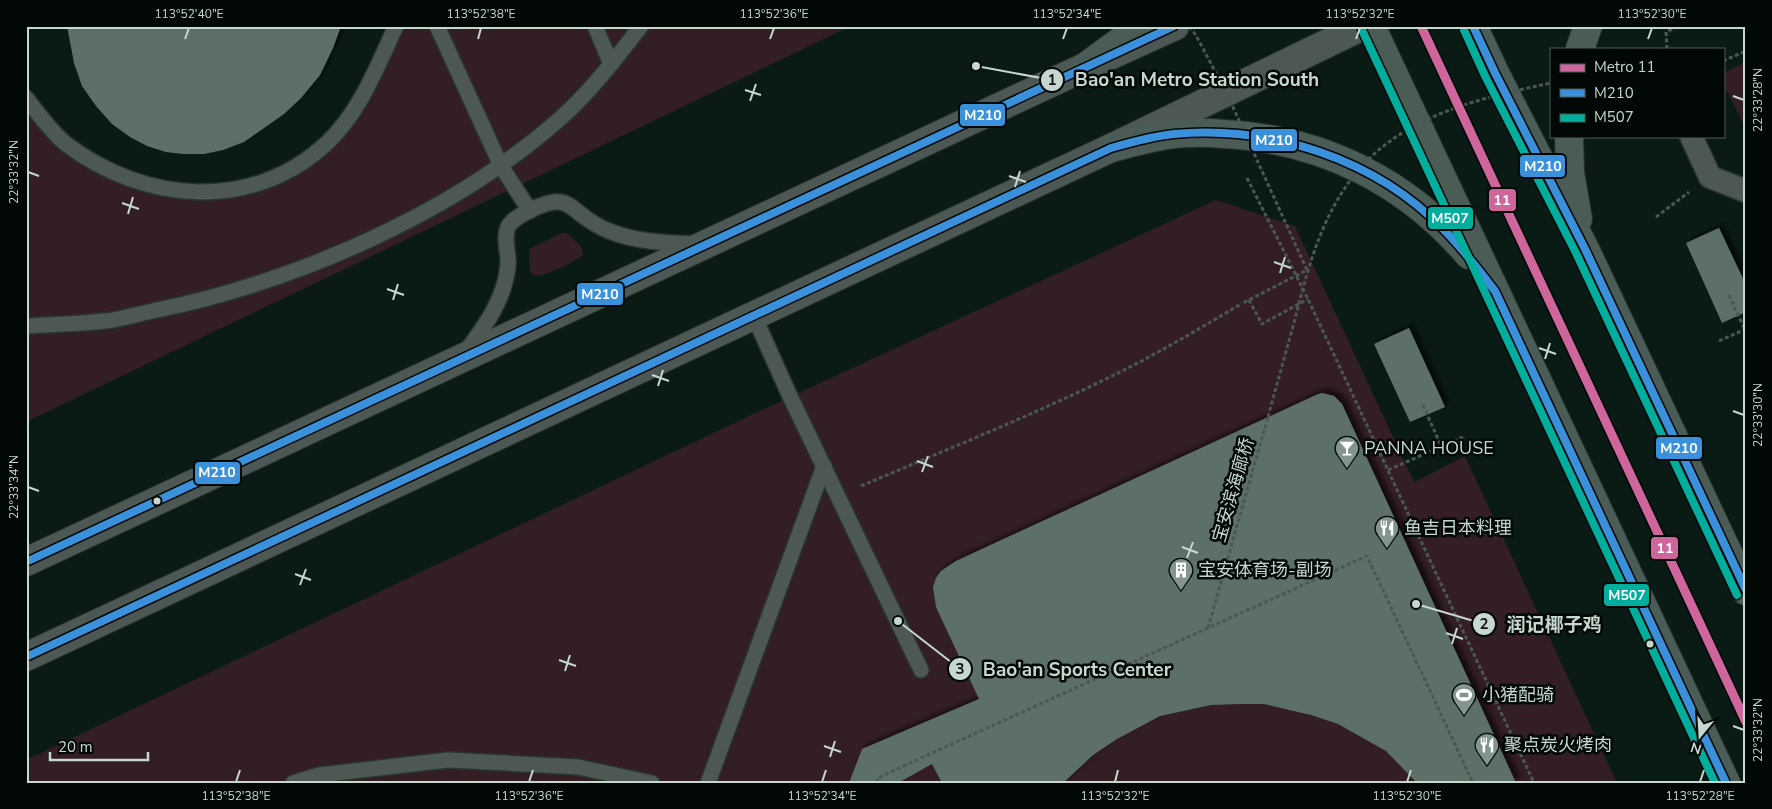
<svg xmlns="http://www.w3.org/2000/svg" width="1772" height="809" font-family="'Nunito Sans','Noto Sans SC',sans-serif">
<defs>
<filter id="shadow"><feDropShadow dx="4.5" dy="-4.5" stdDeviation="2.5" flood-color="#0009"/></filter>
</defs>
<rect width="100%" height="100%" fill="#0a1b15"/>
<g fill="#331e24">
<polygon points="396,26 851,26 26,422 26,98 65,143 172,191 255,185 327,143"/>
<polygon points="1746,62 1746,129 1723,83 1723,73"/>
<polygon points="1216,200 1295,226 1414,482 1465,456 1617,783 26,783 26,760 749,416"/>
<path d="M562,233H567L581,246L583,255C574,262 542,279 532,275L530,271L529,249Z"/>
</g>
<g fill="#5c7069" filter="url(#shadow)">
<polygon points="67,26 341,26 333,48 320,75 301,98 284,114 244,142 223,150 204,154 183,154 166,152 147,146 130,137 112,124 96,106 82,86 74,63"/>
<polygon points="1719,228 1746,285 1746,312 1722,323 1686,243"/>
<polygon points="1409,328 1445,407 1410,422 1374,344"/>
<polygon points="1322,393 1334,396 1342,404 1516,783 1417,783 1386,751 1338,724 1311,715 1264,704 1239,704 1211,705 1160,716 1117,739 1093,755 1063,783 942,783 932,764 898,783 849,783 862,749 979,699 936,607 933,587 936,578 941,571 956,561 1316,395"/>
</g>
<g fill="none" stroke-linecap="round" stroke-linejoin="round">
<g stroke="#29342f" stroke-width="18">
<g id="service">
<polyline points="437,26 501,166 530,211"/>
<polyline points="595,26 611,64"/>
<path d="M26,98C38,113 51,132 66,144C144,203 252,213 327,143C360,112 377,67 396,26"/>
<polyline points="754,316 788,392 921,670"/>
<path d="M26,326C55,324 84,324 113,320C128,317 143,313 157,310C298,281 454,213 562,117C591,91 617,57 641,26"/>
<path d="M465,353C485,326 505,299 508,265C509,253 503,239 508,227C513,216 548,200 560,202C570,203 578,213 586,218C593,223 601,228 609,231C636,242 666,243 695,244"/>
<polyline points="293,783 319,775 448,760 578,767 652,783"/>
<polyline points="708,783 824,466"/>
</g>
</g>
<g stroke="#29342f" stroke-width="25">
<polyline id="pedestrian" points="1691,136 1710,177 1746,191"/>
</g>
<g stroke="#29342f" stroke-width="30">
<g id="secondary">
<polyline points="26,562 1085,67 1175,26"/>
<polyline points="26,657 1111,148 1363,26"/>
</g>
</g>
<g stroke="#29342f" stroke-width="30">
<g id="primary">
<polyline points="1371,26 1726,783"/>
<polyline points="1473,26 1495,73 1585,249 1746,591"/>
<polyline points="1580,49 1588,26"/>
<polyline points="1085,67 1141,26"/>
<polyline points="1569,136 1570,173 1578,219"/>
<path d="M1111,148C1126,144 1141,140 1156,137C1178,132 1202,132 1224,134C1321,139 1406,181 1469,255"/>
</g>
</g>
<g stroke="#4b5753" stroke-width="3" stroke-dasharray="4 2.5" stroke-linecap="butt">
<polyline points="1667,49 1666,32 1679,26"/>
<polyline points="1723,61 1746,51"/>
<polyline points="1247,178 1308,299 1534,783"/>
<polyline points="1656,217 1689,192"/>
<polyline points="1729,295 1745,330"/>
<polyline points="1249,300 1262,324 1308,299"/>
<polyline points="1719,341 1746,329"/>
<polyline points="1423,405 1441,446"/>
<polyline points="1388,470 1463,437"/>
<path d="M861,486C950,448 1041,412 1128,368C1167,348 1204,326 1241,304"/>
<polyline points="1208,628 1268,417"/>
<polyline points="877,783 878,778 921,758 1367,556 1473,783"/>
</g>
<use href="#service" stroke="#4d5854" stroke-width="15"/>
<use href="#pedestrian" stroke="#4d5854" stroke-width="22"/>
<use href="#secondary" stroke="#4d5854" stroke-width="28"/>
<use href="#primary" stroke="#4b5c56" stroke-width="28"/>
<g stroke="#4b5753" stroke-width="3" stroke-dasharray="4 2.5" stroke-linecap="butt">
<polyline points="1190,26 1198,39 1227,94 1307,270 1241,304"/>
<path d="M1268,417C1277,383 1287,349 1296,315C1315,239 1337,168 1411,128C1453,104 1504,93 1551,83"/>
</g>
<g stroke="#010805" stroke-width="11">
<g id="bus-1">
<polyline points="1473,26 1495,73 1585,249 1746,590"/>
<polyline points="26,562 1174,26"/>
<path d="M26,657L1111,148C1132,142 1153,136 1174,134C1271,125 1376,159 1444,230C1463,249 1479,270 1495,291L1726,783"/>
</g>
</g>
<g stroke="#010805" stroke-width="11">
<g id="bus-2">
<polyline points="1362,30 1715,783"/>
<polyline points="1464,30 1486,78 1576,253 1737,595"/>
</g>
</g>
<use href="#bus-1" stroke="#3a90db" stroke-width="8"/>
<use href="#bus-2" stroke="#01ad9c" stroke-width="8"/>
<g stroke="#010805" stroke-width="12">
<polyline id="metro-1" points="1421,26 1746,722"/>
</g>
<use href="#metro-1" stroke="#ce669b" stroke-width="9"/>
</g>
<path fill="none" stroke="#c6d7d0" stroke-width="2" d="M185,39L189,28M478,39L481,28M770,39L774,28M1063,39L1067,28M1356,39L1360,28M1648,39L1652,28M745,90L761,95M1733,96L1744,100M750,101L756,84M28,172L39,176M1009,176L1026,182M1015,187L1020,171M122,203L139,209M128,214L133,197M1274,262L1291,268M1280,273L1285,257M387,289L404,295M393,300L398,284M1539,348L1556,354M1545,359L1550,343M652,375L669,381M658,386L663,370M1733,411L1744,415M917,461L933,467M922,472L928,456M28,487L39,491M1182,547L1198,553M1187,558L1193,542M295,574L311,580M300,585L306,569M1446,633L1463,639M1452,644L1457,628M559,660L576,666M565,671L570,655M1733,726L1744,730M824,746L841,752M830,757L835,741M236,782L240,770M529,782L533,770M822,782L826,770M1115,782L1118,770M1407,782L1411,770M1700,782L1704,770"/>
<defs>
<g id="bar-pin" transform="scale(1.25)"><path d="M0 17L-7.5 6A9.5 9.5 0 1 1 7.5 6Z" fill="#84958f" stroke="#010805"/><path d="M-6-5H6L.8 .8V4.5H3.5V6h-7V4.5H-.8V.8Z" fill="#fff"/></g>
<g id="restaurant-pin" transform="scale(1.25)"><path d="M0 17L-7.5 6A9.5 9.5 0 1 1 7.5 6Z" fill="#84958f" stroke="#010805"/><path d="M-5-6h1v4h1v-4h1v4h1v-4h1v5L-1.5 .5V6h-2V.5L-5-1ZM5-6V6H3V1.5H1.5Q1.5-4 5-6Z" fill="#fff"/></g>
<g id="building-pin" transform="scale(1.25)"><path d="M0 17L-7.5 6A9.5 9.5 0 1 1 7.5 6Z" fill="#84958f" stroke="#010805"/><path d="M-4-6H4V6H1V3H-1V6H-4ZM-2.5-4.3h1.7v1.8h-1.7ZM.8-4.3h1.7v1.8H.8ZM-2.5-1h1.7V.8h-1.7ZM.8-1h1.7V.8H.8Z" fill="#fff"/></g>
<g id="stadium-pin" transform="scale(1.25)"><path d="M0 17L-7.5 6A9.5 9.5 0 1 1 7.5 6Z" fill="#84958f" stroke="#010805"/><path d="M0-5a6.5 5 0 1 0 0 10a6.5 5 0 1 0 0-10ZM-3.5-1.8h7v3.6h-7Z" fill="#fff"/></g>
</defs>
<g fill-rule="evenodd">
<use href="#bar-pin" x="1347" y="448"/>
<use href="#restaurant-pin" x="1387" y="528"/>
<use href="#building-pin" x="1181" y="570"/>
<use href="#stadium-pin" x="1464" y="695"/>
<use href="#restaurant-pin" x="1487" y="745"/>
</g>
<g fill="#c6d7d0" stroke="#010805" stroke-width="2">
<circle cx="157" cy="501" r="4.5"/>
<circle cx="1650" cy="644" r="4.5"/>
</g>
<g text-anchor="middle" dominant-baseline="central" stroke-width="5" stroke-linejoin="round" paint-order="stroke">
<g font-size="18" fill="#c6d7d0" stroke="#010805" text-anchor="start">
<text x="1364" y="448">PANNA HOUSE</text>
<text x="1404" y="528">鱼吉日本料理</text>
<text x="1198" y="570">宝安体育场-副场</text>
<text x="1482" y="695">小猪配骑</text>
<text x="1504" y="745">聚点炭火烤肉</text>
</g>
<g font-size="18" fill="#c6d7d0" stroke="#010805">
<text transform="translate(1233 490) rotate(-74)">宝安滨海廊桥</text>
</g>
</g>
<path fill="none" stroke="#c6d7d0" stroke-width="2" d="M976 66L1052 80M1416 604L1484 624M898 621L960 669"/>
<g fill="#c6d7d0" stroke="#010805" stroke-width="2">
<circle cx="976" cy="66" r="5"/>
<circle cx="1416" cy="604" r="5"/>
<circle cx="898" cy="621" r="5"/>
<circle cx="1052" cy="80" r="12"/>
<circle cx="1484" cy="624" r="12"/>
<circle cx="960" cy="669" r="12"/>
</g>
<g font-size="15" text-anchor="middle" font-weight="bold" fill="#111">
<text x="1052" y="85">1</text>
<text x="1484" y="629">2</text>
<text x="960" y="674">3</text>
</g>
<g font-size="19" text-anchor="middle" font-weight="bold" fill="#c6d7d0" stroke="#010805" stroke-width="5" stroke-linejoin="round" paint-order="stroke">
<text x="1197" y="86">Bao'an Metro Station South</text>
<text x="1554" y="631">润记椰子鸡</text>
<text x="1077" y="676">Bao'an Sports Center</text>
</g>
<g stroke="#010805" stroke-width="2">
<rect x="959" y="103" width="47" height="24" rx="5" fill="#3a90db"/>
<rect x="1250" y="128" width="48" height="24" rx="5" fill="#3a90db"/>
<rect x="1519" y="154" width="47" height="24" rx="5" fill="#3a90db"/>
<rect x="1488" y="188" width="29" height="24" rx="5" fill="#ce669b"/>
<rect x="1427" y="206" width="47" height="24" rx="5" fill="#01ad9c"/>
<rect x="576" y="282" width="48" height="24" rx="5" fill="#3a90db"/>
<rect x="1655" y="436" width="48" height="24" rx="5" fill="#3a90db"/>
<rect x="194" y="461" width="47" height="24" rx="5" fill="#3a90db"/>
<rect x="1650" y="536" width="29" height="24" rx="5" fill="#ce669b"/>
<rect x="1603" y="583" width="47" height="24" rx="5" fill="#01ad9c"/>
</g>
<g font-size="14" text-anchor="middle" font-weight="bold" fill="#fff">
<text x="983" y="120">M210</text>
<text x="1274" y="145">M210</text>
<text x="1543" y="171">M210</text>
<text x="1502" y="205">11</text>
<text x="1450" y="223">M507</text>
<text x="600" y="299">M210</text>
<text x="1679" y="453">M210</text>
<text x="217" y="477">M210</text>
<text x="1665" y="553">11</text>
<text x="1627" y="600">M507</text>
</g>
<rect width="1772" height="809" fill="none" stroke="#010805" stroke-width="55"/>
<rect x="1550" y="48" width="175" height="90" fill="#010805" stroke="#505b56"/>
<rect x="1560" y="64" width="25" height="8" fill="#ce669b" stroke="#505b56"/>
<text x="1594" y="72" font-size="15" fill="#c6d7d0">Metro 11</text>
<rect x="1560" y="89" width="25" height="8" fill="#3a90db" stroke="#505b56"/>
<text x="1594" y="98" font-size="15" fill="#c6d7d0">M210</text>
<rect x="1560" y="114" width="25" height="8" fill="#01ad9c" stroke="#505b56"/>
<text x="1594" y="122" font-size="15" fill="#c6d7d0">M507</text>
<g transform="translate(1700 736) rotate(198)" stroke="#010805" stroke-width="4" paint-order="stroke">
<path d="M0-4L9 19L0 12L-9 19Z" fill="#c6d7d0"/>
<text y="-8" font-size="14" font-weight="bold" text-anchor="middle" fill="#c6d7d0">N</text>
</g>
<path d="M50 752v8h98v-8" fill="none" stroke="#c6d7d0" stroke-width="2.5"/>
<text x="58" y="752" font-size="15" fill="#c6d7d0" stroke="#010805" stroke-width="4" paint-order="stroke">20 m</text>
<rect x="28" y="28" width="1716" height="754" fill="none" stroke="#c6d7d0" stroke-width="2"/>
<g font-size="12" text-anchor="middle" fill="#c6d7d0">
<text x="189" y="18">113°52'40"E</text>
<text x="481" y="18">113°52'38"E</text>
<text x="774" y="18">113°52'36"E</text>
<text x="1067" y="18">113°52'34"E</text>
<text x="1360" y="18">113°52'32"E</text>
<text x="1652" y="18">113°52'30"E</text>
<text transform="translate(1758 100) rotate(-90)" y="4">22°33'28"N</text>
<text transform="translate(14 172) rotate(-90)" y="4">22°33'32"N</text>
<text transform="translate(1758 415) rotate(-90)" y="4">22°33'30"N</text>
<text transform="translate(14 487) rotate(-90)" y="4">22°33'34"N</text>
<text transform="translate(1758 730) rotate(-90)" y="4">22°33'32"N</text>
<text x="236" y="800">113°52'38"E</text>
<text x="529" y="800">113°52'36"E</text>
<text x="822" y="800">113°52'34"E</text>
<text x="1115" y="800">113°52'32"E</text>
<text x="1407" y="800">113°52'30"E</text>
<text x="1700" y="800">113°52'28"E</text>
</g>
</svg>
